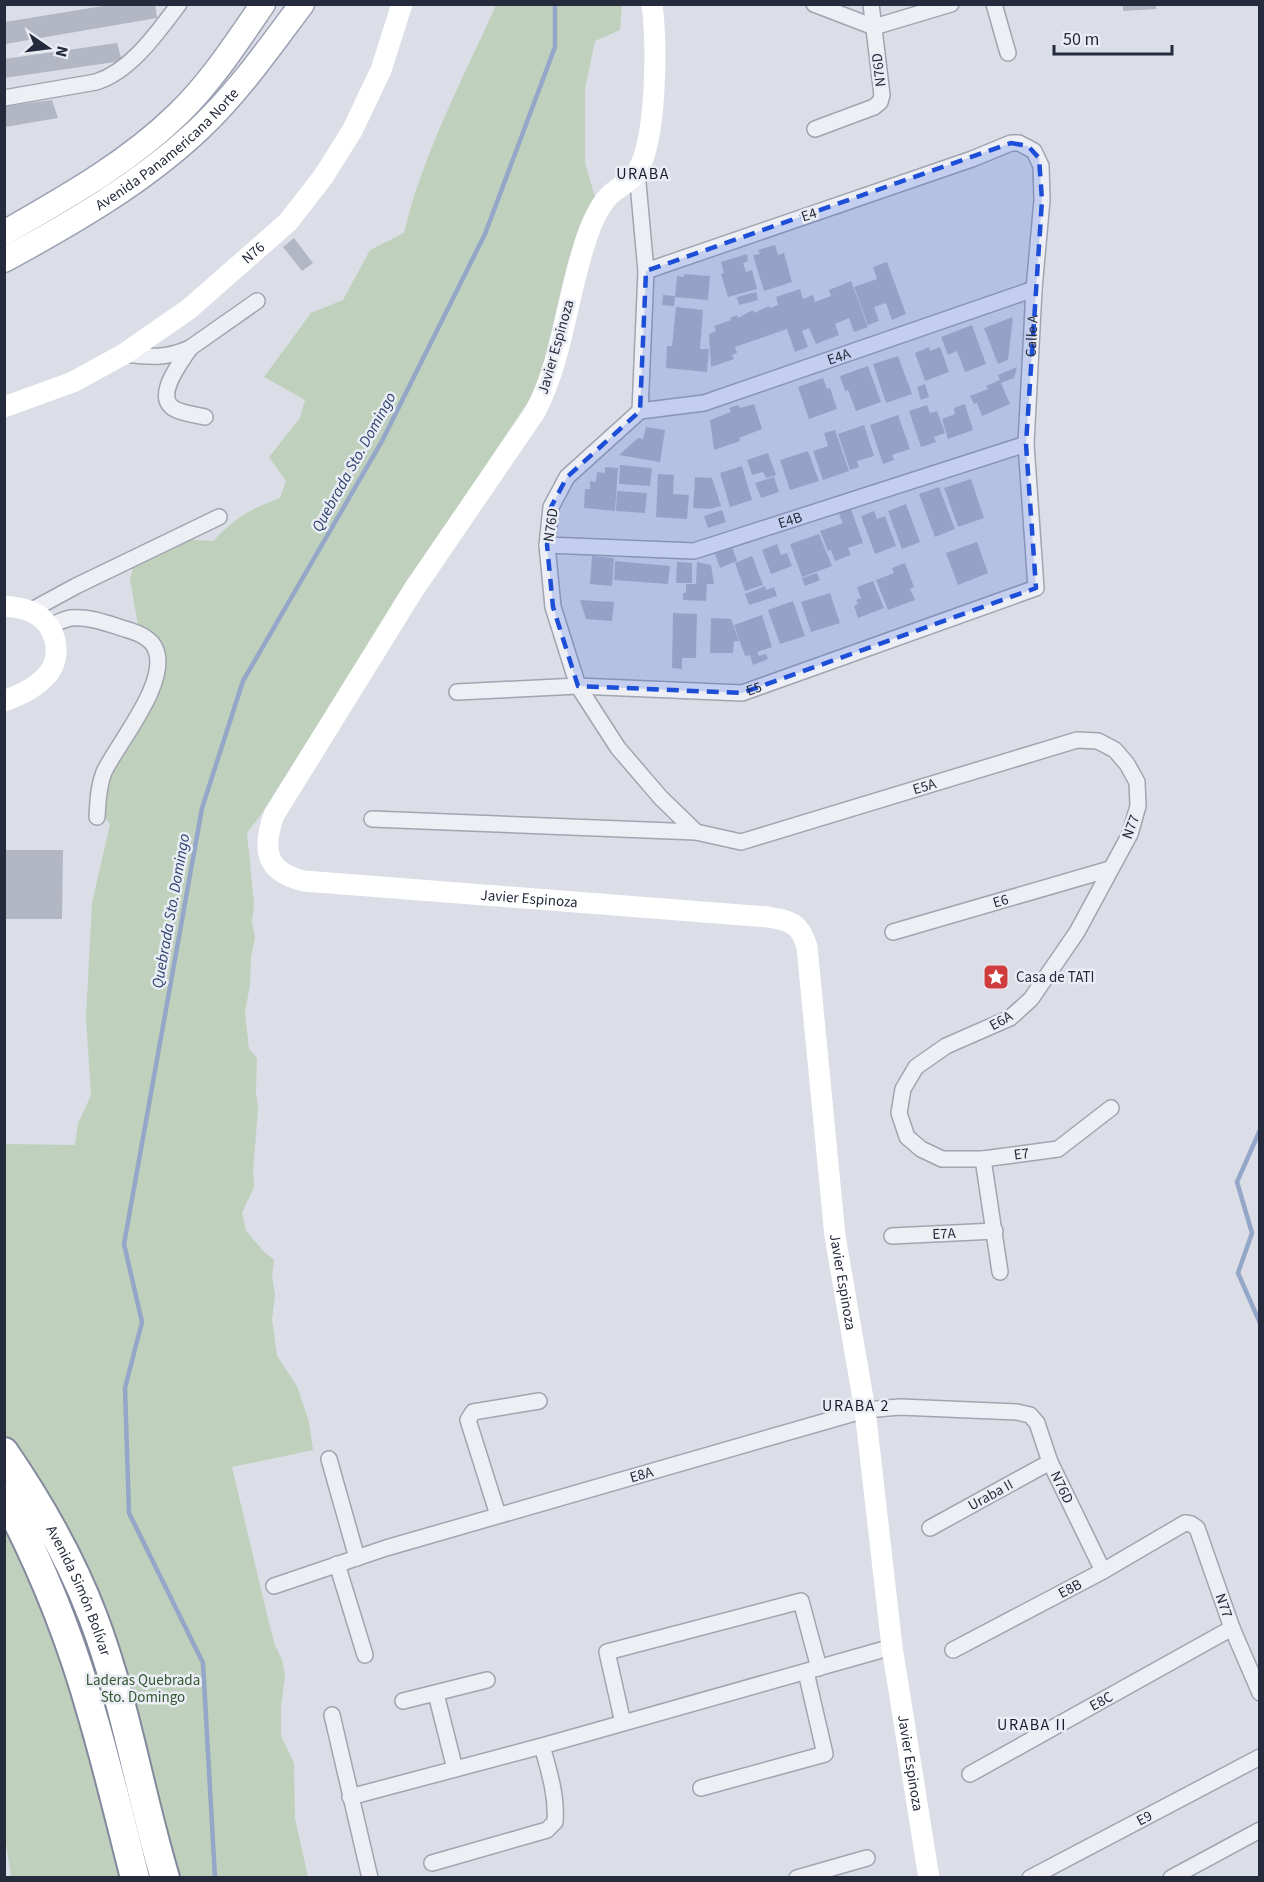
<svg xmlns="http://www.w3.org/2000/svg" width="1264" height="1882" font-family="'Source Sans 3',sans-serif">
<rect width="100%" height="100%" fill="#dbdee6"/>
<path fill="#bfd0bc" d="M496,5H622L620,30L595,41L585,89V163L595,197L584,216L568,261L538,387L406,584L262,813L247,833L254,904L252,922L255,938L251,957L250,985L245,1012L249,1049L257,1058L256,1092L258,1110L253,1170L254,1187L242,1213L246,1231L264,1252L274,1260L272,1275L275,1295L272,1320L277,1356L297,1386L309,1422L313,1450L232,1467L269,1623L275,1645L282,1660L285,1676L281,1706V1736L294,1763L295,1818L308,1877H11L4,1829V1144L75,1145L78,1124L91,1095L86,1018L92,903L110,824L89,795L131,734L160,659L139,631L130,579L135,561L182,539L213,541C237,517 248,510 280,498L286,481L269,457L300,418L305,400L264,377L311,313L343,300L370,250L404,233C423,153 463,79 496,5Z"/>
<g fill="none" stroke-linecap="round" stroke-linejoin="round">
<g stroke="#95a7c8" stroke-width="4.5">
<polyline points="1260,1130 1237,1182 1252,1233 1238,1273 1260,1323"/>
<polyline points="215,1878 203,1663 129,1513 125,1388 142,1322 124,1244 202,808 243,681 382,441 485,234 555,47 555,4"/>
</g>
</g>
<g fill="#b3b7c3">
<polygon points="115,4 155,4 157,18 5,44 5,22"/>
<polygon points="1123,4 1156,4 1156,9 1123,11"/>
<polygon points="117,43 122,61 4,78 4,59"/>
<polygon points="52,100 58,118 5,127 5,106"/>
<polygon points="294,238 313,263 302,271 283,247"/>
<polygon points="775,245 778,255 784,253 792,282 764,291 753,255 760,254 758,250"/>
<polygon points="747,254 748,261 743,263 746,272 752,270 757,289 728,297 721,274 724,273 721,262"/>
<polygon points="887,262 906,314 892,320 886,303 874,307 879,321 868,325 854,287 877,279 873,267"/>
<polygon points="684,274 710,276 708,300 675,297 677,276 684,277"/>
<polygon points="851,281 868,327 854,332 849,318 835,324 839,335 816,344 809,328 802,331 808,347 795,352 787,329 735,347 737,353 732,355 734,359 711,367 709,334 716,331 714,326 731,320 730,318 737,315 738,318 753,310 754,313 769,306 770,308 778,305 776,297 800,289 803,299 813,295 815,302 831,296 829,290"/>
<polygon points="756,292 758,300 739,305 737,297"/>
<polygon points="663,295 675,296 674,306 662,305"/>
<polygon points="676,307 703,310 700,349 709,349 707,372 666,368 667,346 672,346"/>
<polygon points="1013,317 1008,360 998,364 984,328"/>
<polygon points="972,325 986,364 965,372 957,351 948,355 941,337"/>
<polygon points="929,347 930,351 940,347 949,372 925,381 915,353"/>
<polygon points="898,356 912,394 886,403 873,364"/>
<polygon points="868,366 881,402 856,411 848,390 845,391 840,376"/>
<polygon points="1017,367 1014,378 1001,383 1010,404 982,416 977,403 974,404 970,396 988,389 986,386 1000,380 998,375"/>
<polygon points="823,378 827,389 830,388 837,409 809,419 798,387"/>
<polygon points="925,384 929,397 921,400 917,387"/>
<polygon points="754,404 762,429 739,438 740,441 714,450 710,420 731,412 729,408 738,405 740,408"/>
<polygon points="965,404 973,430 948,439 942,419 955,414 954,408"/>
<polygon points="927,405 930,413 937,411 945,433 934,437 936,442 921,447 909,411"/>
<polygon points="898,415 910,449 892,455 894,460 883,464 870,425"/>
<polygon points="864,425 874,456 857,461 859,467 850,470 838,434"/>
<polygon points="646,427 665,430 660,462 619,455 638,438 643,439"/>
<polygon points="835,430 849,471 823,480 813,451 828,446 824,433"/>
<polygon points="808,451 819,481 790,490 780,460"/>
<polygon points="768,453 776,475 766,478 763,472 752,475 747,460"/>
<polygon points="620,465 652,468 650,486 619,484"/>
<polygon points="742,466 752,500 730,507 720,473"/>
<polygon points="605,467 618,468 615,511 584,508 585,489 590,489 590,481 596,482 597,472 605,473"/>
<polygon points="658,474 674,475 673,494 689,495 687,519 656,517"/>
<polygon points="695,477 712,478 721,506 710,509 693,508"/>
<polygon points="774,477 779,492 761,498 755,483"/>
<polygon points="971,479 984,518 958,527 944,488"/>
<polygon points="939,487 955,529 935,537 919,494"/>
<polygon points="617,491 647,493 645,513 616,511"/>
<polygon points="906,504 920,542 902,549 888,511"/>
<polygon points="851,509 863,543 848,548 851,555 835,561 831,550 828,551 820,531 843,523 839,514"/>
<polygon points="722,510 726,522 708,528 704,516"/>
<polygon points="874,511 877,519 885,516 896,546 875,554 861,516"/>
<polygon points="819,534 832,566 802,577 790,544"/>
<polygon points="977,542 988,573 958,585 946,553"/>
<polygon points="777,544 781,555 787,553 792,566 771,574 762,550"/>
<polygon points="732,547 737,561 720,568 715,554"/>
<polygon points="592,556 614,558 612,586 590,584"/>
<polygon points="752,556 763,585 745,591 735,563"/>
<polygon points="615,561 670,566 668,584 614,580"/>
<polygon points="677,562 692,563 692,583 676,583"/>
<polygon points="697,562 711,565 714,584 707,584 706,601 683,600 683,593 686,593 686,584 696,584"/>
<polygon points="905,563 914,587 910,589 915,600 888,610 876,580 894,573 892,568"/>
<polygon points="817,573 820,580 805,586 802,578"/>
<polygon points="873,581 884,608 858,618 854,606 858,604 856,600 861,598 857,587"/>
<polygon points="765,586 766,590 774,587 777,596 749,605 745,594"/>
<polygon points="830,593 840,623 811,632 801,602"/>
<polygon points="580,600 614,602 612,621 586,619"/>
<polygon points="793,601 805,636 780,644 768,610"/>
<polygon points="673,613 697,614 696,658 682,658 682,669 672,668"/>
<polygon points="762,615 772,647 757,652 759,656 766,654 768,659 753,665 750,655 745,656 734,625"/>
<polygon points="711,618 731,619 739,641 734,641 733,653 710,653"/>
<polygon points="4,850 63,850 62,919 4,919"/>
</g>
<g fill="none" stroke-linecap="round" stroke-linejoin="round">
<g stroke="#a1a5b0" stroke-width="18">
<g id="street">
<polyline points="814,4 874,27 951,4"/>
<polyline points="994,4 1008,53"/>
<path d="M4,98L96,82C131,71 157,33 179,4"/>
<polyline points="815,129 874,107 880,102 882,95 871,4"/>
<polyline points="637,172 646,271 640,411 567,477 551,507 547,545 553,607 578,686 618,748 661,798 696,832"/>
<path d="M190,348C182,361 154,395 173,408C180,413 196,415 205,417"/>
<path d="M124,354C150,357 165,359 190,348L257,301"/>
<path id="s1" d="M640,411L704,403L1034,289"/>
<path id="s2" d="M547,545L694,551L1026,444"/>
<polyline points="30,611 76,586 219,517"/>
<path d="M50,626C57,623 64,619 71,618C89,616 109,624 125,629C136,632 150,637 155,648C171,681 117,744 104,772C98,787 98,802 97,817"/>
<path id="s3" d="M457,692L578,686L742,693L1036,588L1026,444L1034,289L1042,200L1041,166L1034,151L1019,143H1011L972,159L646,271"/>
<path id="s4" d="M372,819L696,832L741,842L1077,740L1098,741L1115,750L1127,764L1137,782L1138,806L1130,834L1077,932L1031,999L1010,1018L946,1046L916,1067L903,1089L899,1113L907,1137L921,1149L942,1159H983L1058,1149L1111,1108"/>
<path id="s5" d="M893,932L1110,869"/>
<polyline points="983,1159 1000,1272"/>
<path id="s6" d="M892,1236L995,1231"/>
<polyline points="329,1459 357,1558"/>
<polyline points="498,1515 468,1420 473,1412 539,1401"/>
<path id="s7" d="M930,1528L1050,1462"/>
<polyline points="337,1564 365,1655"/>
<path id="s8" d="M274,1586L386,1548L865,1410L900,1407L1017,1412L1030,1415L1037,1423L1050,1462L1103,1571"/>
<path id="s9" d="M953,1650L1103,1571L1185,1523L1191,1524L1197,1528L1232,1628L1260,1693"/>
<polyline points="436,1694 455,1769"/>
<polyline points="403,1701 487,1680"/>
<polyline points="332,1715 370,1878"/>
<polyline points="623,1723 607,1652 801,1601 819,1668"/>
<path id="s10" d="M970,1774L1232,1628"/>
<polyline points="701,1788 825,1754 806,1672"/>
<polyline points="350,1797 542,1746 892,1647"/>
<path d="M432,1863L547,1830L555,1822C557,1796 549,1771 542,1746"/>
<polyline points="797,1878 867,1858"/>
<path id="s11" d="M1030,1878L1260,1757"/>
<polyline points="1171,1878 1260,1830"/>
</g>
</g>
<g stroke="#9ba1b2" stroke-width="27">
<g id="primary">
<path d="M4,233C65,198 128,163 178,114C211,82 237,42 263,4"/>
<path id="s14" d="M4,260C72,223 140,184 197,131C237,94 269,48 302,4"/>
</g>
</g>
<g stroke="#83899d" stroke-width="32">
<g id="highway">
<path id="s15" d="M4,1452C39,1503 71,1559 93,1617C125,1701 139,1791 165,1878"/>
<path d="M4,1495C41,1564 71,1639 92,1714C108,1768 121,1823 135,1878"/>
</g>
</g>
<use href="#street" stroke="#eeeff5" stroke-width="15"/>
<g stroke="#fff" stroke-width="21">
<path id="s12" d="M652,4C657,43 657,137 638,170C631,182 620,186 611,194C600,204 593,220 588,234C567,292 564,357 535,412L414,589L274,815C262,849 265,872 304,881L768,917C791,921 800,923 807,947L835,1236L865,1410L892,1647L929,1878"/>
<path id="s13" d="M4,407L73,382L124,354L189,309L288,222L323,177L352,131L381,70L402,4"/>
<path d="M4,606C13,607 24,608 32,612C55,622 64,654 48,674C36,688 20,695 4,701"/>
</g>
<use href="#primary" stroke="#fff" stroke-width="24"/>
<use href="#highway" stroke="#fff" stroke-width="28"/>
</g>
<path fill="#1d4ed8" fill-opacity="0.2" stroke="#1d4ed8" stroke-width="4.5" stroke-dasharray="12 8" stroke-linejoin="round" d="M1011,143L1028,146L1039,158L1042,200L1026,444L1036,588L742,693L578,686L553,607L547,545L551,507L567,477L640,411L646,271Z"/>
<defs>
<g id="sight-square" transform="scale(1.35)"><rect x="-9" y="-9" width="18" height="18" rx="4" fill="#d03c3e" stroke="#ebedf4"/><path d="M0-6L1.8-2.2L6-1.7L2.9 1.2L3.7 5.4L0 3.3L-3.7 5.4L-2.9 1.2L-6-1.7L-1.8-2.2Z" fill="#fff"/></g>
</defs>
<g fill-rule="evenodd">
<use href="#sight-square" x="996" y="977"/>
</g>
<g text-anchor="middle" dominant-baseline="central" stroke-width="5" stroke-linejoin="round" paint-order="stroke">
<g font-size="15" fill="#252b3c" stroke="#ebedf4">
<text transform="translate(879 70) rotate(-97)">N76D</text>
<text stroke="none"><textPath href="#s14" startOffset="198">Avenida Panamericana Norte</textPath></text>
<text transform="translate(809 215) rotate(-19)">E4</text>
<text stroke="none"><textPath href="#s13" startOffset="296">N76</textPath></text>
<text stroke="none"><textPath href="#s3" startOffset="850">Calle A</textPath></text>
<text transform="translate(556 347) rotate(-74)">Javier Espinoza</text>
<text stroke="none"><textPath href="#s1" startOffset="207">E4A</textPath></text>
<text stroke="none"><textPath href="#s2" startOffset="248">E4B</textPath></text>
<text transform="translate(551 525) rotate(-82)">N76D</text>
<text stroke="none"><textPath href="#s3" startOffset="298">E5</textPath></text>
<text stroke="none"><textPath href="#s4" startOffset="562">E5A</textPath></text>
<text transform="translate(1131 827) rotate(-70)">N77</text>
<text stroke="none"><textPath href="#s12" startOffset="1230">Javier Espinoza</textPath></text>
<text stroke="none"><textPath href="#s5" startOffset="112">E6</textPath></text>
<text transform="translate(1001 1021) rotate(-30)">E6A</text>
<text stroke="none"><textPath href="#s4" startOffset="1378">E7</textPath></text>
<text stroke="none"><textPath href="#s6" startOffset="52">E7A</textPath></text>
<text stroke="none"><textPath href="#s12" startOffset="1860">Javier Espinoza</textPath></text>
<text stroke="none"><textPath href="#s8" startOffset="384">E8A</textPath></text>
<text stroke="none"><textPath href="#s8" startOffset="862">N76D</textPath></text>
<text stroke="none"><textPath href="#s7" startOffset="69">Uraba II</textPath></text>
<text stroke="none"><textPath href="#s9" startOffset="132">E8B</textPath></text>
<text stroke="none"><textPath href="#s15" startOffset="158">Avenida Simón Bolívar</textPath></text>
<text stroke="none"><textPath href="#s9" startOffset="360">N77</textPath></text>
<text stroke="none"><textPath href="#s10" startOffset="150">E8C</textPath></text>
<text stroke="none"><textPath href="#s12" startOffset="2346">Javier Espinoza</textPath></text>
<text stroke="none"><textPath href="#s11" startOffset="129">E9</textPath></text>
</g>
<g font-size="15" fill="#252b3c" stroke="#ebedf4" text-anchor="start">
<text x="1016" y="977">Casa de TATI</text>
</g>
<g font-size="15" fill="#345832" stroke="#ebedf4">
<text x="143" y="1680">Laderas Quebrada<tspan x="143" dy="17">Sto. Domingo</tspan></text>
</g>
<g font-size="16" letter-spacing="1.5" fill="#181c2d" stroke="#ebedf4">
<text x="643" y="174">URABA</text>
<text x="856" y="1406">URABA 2</text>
<text x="1032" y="1725">URABA II</text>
</g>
<g font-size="16" font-style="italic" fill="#2f4371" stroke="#ebedf4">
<text transform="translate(354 462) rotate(-61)">Quebrada Sto. Domingo</text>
<text transform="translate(171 911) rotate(-80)">Quebrada Sto. Domingo</text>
</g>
</g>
<rect width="1264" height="1882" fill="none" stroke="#252b3c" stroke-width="12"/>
<g transform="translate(48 48) rotate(104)" stroke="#ebedf4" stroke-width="4.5" paint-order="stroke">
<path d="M0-4.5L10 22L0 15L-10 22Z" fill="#252b3c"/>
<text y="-9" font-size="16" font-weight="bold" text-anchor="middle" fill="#252b3c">N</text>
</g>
<path d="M1054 45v9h118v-9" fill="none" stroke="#252b3c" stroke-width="3"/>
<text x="1063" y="45" font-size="18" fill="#252b3c" stroke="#ebedf4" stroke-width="4.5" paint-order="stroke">50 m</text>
</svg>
